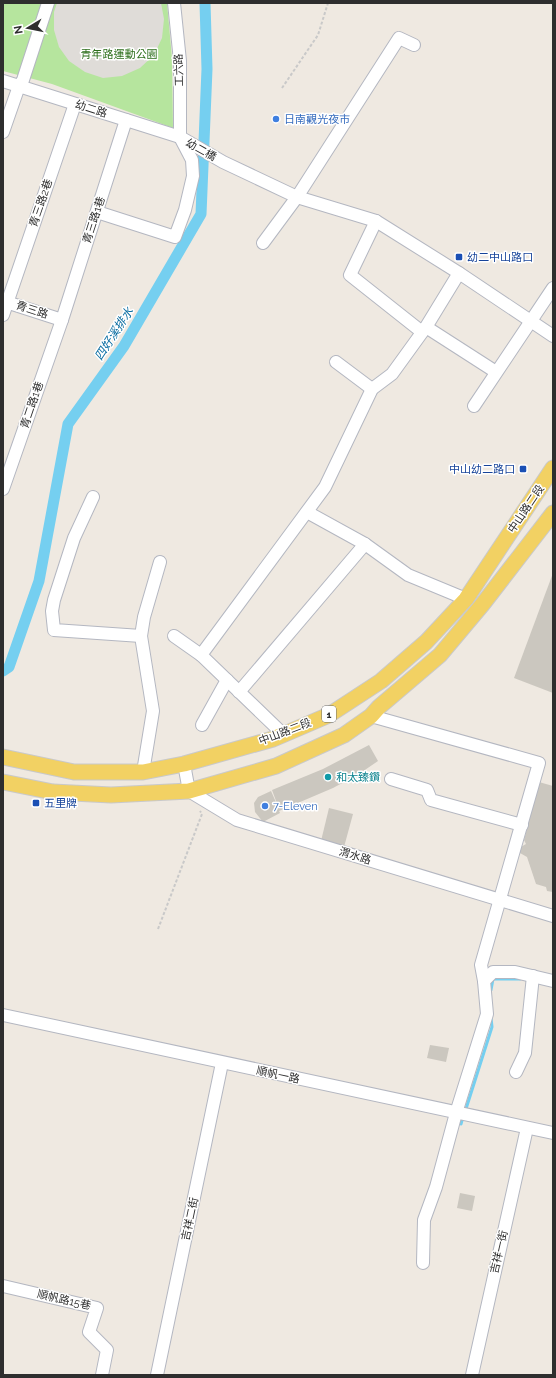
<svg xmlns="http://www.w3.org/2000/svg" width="556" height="1378" font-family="Raleway,'Noto Sans TC',sans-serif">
<rect width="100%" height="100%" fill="#efe9e1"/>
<polygon fill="#b6e59e" points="3,3 167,3 172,58 173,128 52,84 3,71"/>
<polygon fill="#dfdcd8" points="57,3 161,3 164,19 162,38 154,55 140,68 122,76 103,78 85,72 69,61 59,47 54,30 54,12"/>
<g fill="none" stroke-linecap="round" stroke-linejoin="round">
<g stroke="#75cff0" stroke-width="3">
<polyline points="491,990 493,979 520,979"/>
<polyline points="465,1112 492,1027 491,1018"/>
<polyline points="461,1124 463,1117"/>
</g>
<polyline stroke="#75cff0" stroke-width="11" points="3,671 9,667 39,581 68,424 124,346 201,214 207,69 205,3"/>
</g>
<g fill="#cbc7bf">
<polygon points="553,573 553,693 514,678"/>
<polygon points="369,745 378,761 359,774 333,788 279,811 280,813 263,822 255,812 254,803 258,797 271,791 279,809 272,790 323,769"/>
<polygon points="539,782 553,786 553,892 547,891 546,887 536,884 527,857 520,853 519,848 526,844 524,840"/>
<polygon points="329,808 353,814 344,847 321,841"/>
<polygon points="430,1045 449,1048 446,1062 427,1058"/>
<polygon points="460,1193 475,1196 472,1211 457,1208"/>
</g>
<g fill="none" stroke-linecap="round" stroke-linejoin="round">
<g stroke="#b4b7c1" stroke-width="14">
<g id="minor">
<polyline points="3,81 180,137 223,162 297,197 376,221 459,273 553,336"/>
<polyline points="3,132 19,86 23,80 48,3"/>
<polyline points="97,212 175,237 185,210 193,176 192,160 180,137 180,61 174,3"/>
<polyline points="376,221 350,275 422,332"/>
<polyline points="263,243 297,197 399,38 414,45"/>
<polyline points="3,301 62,320"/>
<polyline points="3,315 75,104"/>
<polyline points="426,327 496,372"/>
<polyline points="336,362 372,389"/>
<polyline points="474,406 553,288"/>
<polyline points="3,489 62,320 126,120"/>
<polyline points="93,497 74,538 54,600 52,611 54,630 141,636"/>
<polyline points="307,512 365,544 408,575 466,599"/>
<polyline points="174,636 201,655"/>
<polyline points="239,692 365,544"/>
<polyline points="371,716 539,763 481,965 484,981"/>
<polyline points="202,725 227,680"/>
<polyline points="283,734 201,655 325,487 372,389 392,374 426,327 459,273"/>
<polyline points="184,764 189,791 237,820 553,916"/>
<polyline points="143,772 153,711 141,636 144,617 160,562"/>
<polyline points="391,779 427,790 431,800 522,825"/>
<polyline points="3,1015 553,1133"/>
<polyline points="516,1072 525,1053 533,976"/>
<polyline points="423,1263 424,1220 436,1187 456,1113 487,1014 484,981 493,972 515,972 553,981"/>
<polyline points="3,1286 97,1308 89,1332 107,1350 102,1375"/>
<polyline points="157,1375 222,1063"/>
<polyline points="472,1375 527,1128"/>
</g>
</g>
<g stroke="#c9c9c9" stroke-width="17">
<g id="major">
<polyline points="3,757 74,772 143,772 184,764 273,739 329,715 381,681 426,642 466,599 553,468"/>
<polyline points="3,782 53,792 111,795 189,791 276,766 344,735 371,716 379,707 440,655 482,605 553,513"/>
</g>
</g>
<g stroke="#c9c9c9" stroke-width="2" stroke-dasharray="3 2" stroke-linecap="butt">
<polyline points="282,88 318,35 328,3"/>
<polyline points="158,929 202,814 200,811"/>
</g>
<use href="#minor" stroke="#fff" stroke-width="12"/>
<use href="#major" stroke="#f2d163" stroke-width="15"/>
</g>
<g fill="#3f7fe0" stroke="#fff" stroke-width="1.5">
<circle cx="276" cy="119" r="4"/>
<circle cx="265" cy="806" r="4"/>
</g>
<g fill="#1a4fb4" stroke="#fff" stroke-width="1.5">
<rect x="455" y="253" width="8" height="8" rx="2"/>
<rect x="519" y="465" width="8" height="8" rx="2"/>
<rect x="32" y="799" width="8" height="8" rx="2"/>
</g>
<circle fill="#0f9aa8" stroke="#fff" stroke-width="1.5" cx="328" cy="777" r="4"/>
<g text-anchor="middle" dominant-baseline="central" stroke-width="3" stroke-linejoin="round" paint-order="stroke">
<rect fill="#fff" stroke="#6d6d6d" stroke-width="1" x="322" y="706" width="14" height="16" rx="3"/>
<g font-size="10" font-weight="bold" fill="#2e2e2e">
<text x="329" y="714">1</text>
</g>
<g font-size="11" fill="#2c6e1b" stroke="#fff">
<text x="119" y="54">青年路運動公園</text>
</g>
<g font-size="11" fill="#2e2e2e" stroke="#fff">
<text transform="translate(179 70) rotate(-92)">工六路</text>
<text transform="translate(91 109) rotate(18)">幼二路</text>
<text transform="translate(201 150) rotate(29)">幼二橋</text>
<text transform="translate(41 203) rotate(-71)">青三路2巷</text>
<text transform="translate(94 220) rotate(-72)">青三路1巷</text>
<text transform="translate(32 310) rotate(18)">青三路</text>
<text transform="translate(32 405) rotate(-71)">青二路1巷</text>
<text transform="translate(526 509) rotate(-56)">中山路二段</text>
<text transform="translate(285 732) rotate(-21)">中山路二段</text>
<text transform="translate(355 856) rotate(17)">渭水路</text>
<text transform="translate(278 1075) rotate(12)">順帆一路</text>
<text transform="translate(190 1219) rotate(-78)">吉祥二街</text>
<text transform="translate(499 1252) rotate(-77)">吉祥一街</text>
<text transform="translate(64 1300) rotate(13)">順帆路15巷</text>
</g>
<g font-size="11" fill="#366cbe" stroke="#fff" text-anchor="start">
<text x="284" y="119">日南觀光夜市</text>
<text x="273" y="806">7-Eleven</text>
</g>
<g font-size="11" fill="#164399" stroke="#fff" text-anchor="start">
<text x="467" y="257">幼二中山路口</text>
<text x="515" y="469" text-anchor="end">中山幼二路口</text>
<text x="44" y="803">五里牌</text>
</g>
<g font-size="11" fill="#0d838f" stroke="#fff" text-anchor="start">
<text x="336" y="777">和太臻鑽</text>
</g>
<g font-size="12" font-style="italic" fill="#0d6fa3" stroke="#fff">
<text transform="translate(114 334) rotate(-57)">四好溪排水</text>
</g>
</g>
<rect width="556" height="1378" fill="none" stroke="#2e2e2e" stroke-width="8"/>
<g transform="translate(28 28) rotate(260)" stroke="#ffffff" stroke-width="3" paint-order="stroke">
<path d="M0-3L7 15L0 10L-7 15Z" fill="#2e2e2e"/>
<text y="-6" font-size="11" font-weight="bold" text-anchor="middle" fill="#2e2e2e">N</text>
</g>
</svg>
